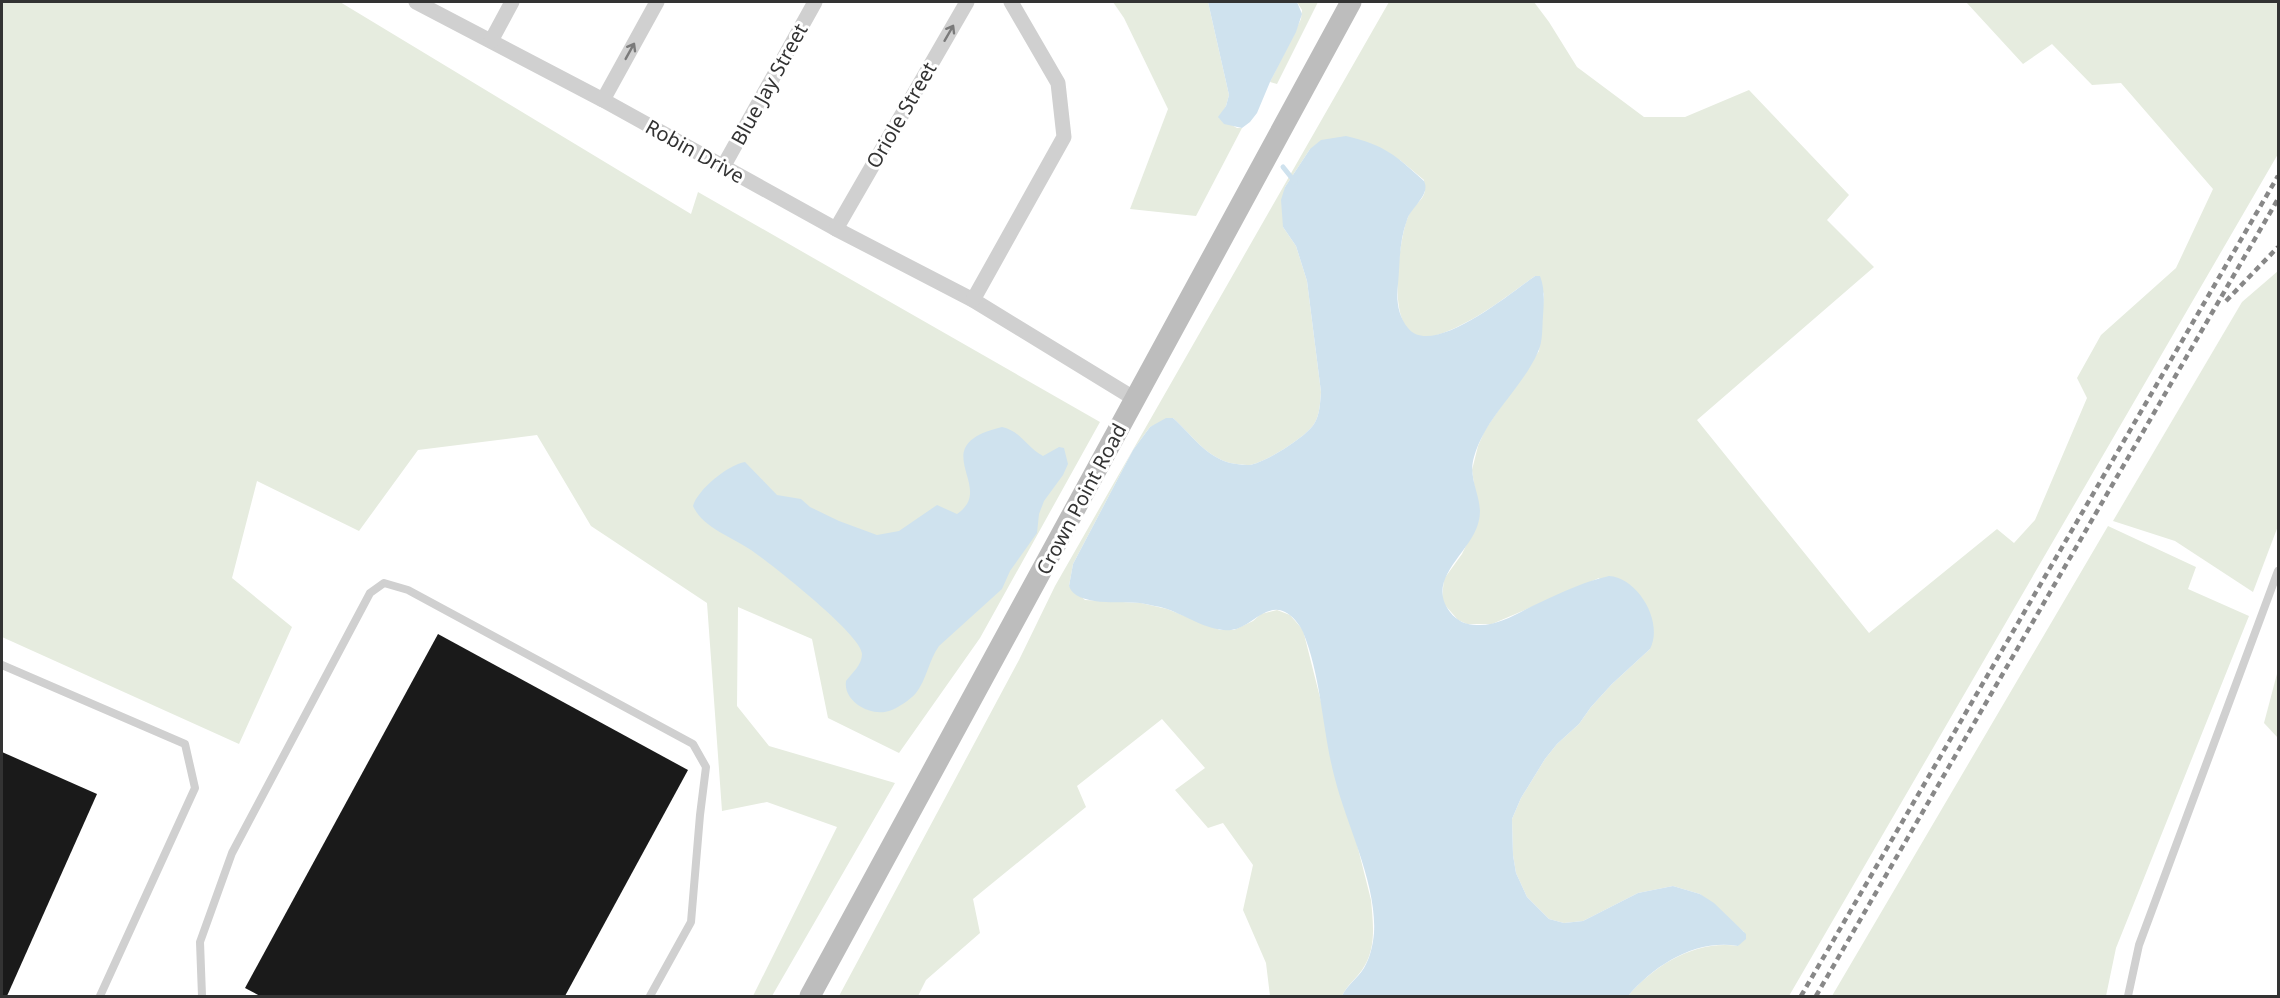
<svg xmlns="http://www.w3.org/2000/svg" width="2280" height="998" font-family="'Noto Sans',sans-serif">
<rect width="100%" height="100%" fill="#fff"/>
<g fill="#e6ecdf">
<polygon points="2,2 340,2 691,214 698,192 1100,422 980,638 899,753 828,718 812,639 738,607 737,706 769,746 895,783 772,996 753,996 837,827 767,802 722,811 707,603 591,526 537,435 418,450 359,531 257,481 232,578 292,627 239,744 2,637"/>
<polygon points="1113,2 1208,2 1229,95 1226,106 1219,118 1237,128 1242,128 1196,216 1130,209 1168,109 1124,18"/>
<polygon points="1297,2 1318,2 1277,84 1270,82 1301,19 1302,10"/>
<path d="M1389,2H1534L1549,22L1577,67L1644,117H1685L1749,90L1849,195L1827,220L1874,267L1697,420L1869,633L1997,529L2014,543L2035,520L2087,398L2077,378L2101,335L2176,268L2213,189L2121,83L2092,85L2052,44L2023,64L1966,2H2278V154L1789,996H1628C1655,965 1695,940 1738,946L1744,932L1700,894L1673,886L1638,893L1583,921L1564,923L1549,919L1527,897L1516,873L1513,855L1512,819L1521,798L1545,759L1557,744L1579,724L1591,707L1612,684L1650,649L1599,578L1492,624H1467L1458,620L1445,605L1442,598L1444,579L1462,554L1479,519L1472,470L1478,446L1485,430L1539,351L1544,294L1535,276C1504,298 1474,323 1437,335C1383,353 1398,256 1404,230C1406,222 1408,215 1413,208C1416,204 1422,200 1424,194C1426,190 1424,185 1424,180L1400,160L1310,149L1285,187L1283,227L1296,246L1307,281L1321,392C1320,403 1320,415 1314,424C1306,437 1265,463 1249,465C1244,465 1235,464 1230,463C1205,456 1191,434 1173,418L1150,427L1133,450L1073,564L1069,586L1085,600L1141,603L1167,609L1220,630H1234L1253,621L1261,614L1277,610L1290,615L1303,630L1371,900C1373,923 1377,949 1362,970C1355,980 1347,985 1342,996H1270L1266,963L1243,910L1253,865L1223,823L1208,828L1175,790L1205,768L1162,719L1077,786L1086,807L973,899L980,933L926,980L918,996H839L1019,660L1055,586Z"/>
<polygon points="2278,271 2278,526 2253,592 2175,541 2113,521 2242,302"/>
<polygon points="2108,526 2196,567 2188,589 2249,616 2116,948 2106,996 1832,996"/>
<polygon points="2278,670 2278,738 2264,723"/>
</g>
<g fill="#cfe2ee">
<polygon points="1208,2 1297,2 1302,14 1296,32 1270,82 1257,113 1250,122 1242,128 1224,124 1218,117 1226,106 1229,95"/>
<path d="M1346,136C1385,145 1395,155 1424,181C1431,195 1411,207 1407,220C1399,241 1400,263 1398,284C1396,300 1398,316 1408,328C1432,359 1512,292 1535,276H1540C1545,289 1544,302 1543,316C1542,328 1543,341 1538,352C1521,390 1486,416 1474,457C1467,480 1484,499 1479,520C1473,552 1424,578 1450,612C1457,621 1466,625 1477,625C1501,626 1520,611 1541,602C1562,592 1586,581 1609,576C1638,578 1664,622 1650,649L1612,684L1591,707L1579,724L1557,744L1545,759L1521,798L1512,819L1513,855L1516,873L1527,897L1549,919L1564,923L1583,921L1638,893L1673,886L1700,894L1714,903L1746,934V939L1738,946C1695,939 1655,965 1628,996H1342C1347,985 1357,979 1364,968C1370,958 1373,945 1374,933C1377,884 1347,826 1335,779C1322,731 1322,679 1303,632C1300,625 1292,615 1285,612C1266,602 1250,628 1231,630C1209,632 1187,616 1167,609C1158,606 1149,605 1140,603C1121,601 1076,607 1069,586L1073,564L1133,450L1150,427L1166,418H1173C1191,434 1205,456 1230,463C1235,464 1244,465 1249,465C1265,463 1306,437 1314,424C1320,415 1320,403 1321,392L1307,281L1296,246L1283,227L1281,200L1285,187L1310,149L1321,140Z"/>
<path d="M1002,427C1021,431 1027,448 1043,456L1059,447L1064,448L1068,464L1063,475L1044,501L1039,514L1037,533L1010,571L1002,589L939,646C929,660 926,681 916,693C910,700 898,708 889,711C871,717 843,702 846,681C852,673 862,665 862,654C862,635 770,563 751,550C732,537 703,528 693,506C698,489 728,465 745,462L777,495L801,499L810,507L839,521L877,535L899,531L937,505L957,514C998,487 922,446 1002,427Z"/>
</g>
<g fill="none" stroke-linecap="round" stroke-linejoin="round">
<polyline stroke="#cfe2ee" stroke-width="5" points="1283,167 1295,182"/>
</g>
<g fill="#1a1a1a">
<polygon points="438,634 688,770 565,996 260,996 245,988"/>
<polygon points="2,752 97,794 7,996 2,996"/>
</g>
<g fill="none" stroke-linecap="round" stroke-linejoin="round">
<g stroke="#d0d0d0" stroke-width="8">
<polyline points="2,665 185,744 195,788 100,996"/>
<polyline points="202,996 200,942 232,853 370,593 384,583 408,590 693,744 706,767 700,815 691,922 650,996"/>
<polyline points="2128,996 2139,945 2278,571"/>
</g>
<g stroke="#d0d0d0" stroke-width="15">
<polyline points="416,2 603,100 836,229 973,300 1135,399"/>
<polyline points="491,41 512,2"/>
<polyline points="603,100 657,2"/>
<polyline points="723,167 815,2"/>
<polyline points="836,229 967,2"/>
<polyline points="973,300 1064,137 1058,83 1011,2"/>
</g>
<polyline stroke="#bdbdbd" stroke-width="21" points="810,996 1351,2"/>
<g stroke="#888" stroke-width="4.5" stroke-dasharray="6 4.5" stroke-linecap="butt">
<polyline points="2226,301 2278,247"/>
<polyline points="1801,996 2278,176"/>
<polyline points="1816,996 2278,199"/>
</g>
</g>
<defs><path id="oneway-shaft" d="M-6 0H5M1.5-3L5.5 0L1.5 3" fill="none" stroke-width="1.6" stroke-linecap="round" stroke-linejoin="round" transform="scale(1.5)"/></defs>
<g stroke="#7a7a7a">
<use href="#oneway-shaft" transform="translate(949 33) rotate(-60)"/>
<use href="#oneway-shaft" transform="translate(630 51) rotate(-61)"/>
</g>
<g text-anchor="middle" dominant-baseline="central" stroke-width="6" stroke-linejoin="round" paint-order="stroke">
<g font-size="20" fill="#333" stroke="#fff">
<text transform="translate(769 84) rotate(-61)">Blue Jay Street</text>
<text transform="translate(901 115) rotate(-60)">Oriole Street</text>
<text transform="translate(695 151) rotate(29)">Robin Drive</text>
<text transform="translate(1081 499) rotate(-62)">Crown Point Road</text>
</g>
</g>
<rect width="2280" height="998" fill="none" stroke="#333333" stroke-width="6"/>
</svg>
